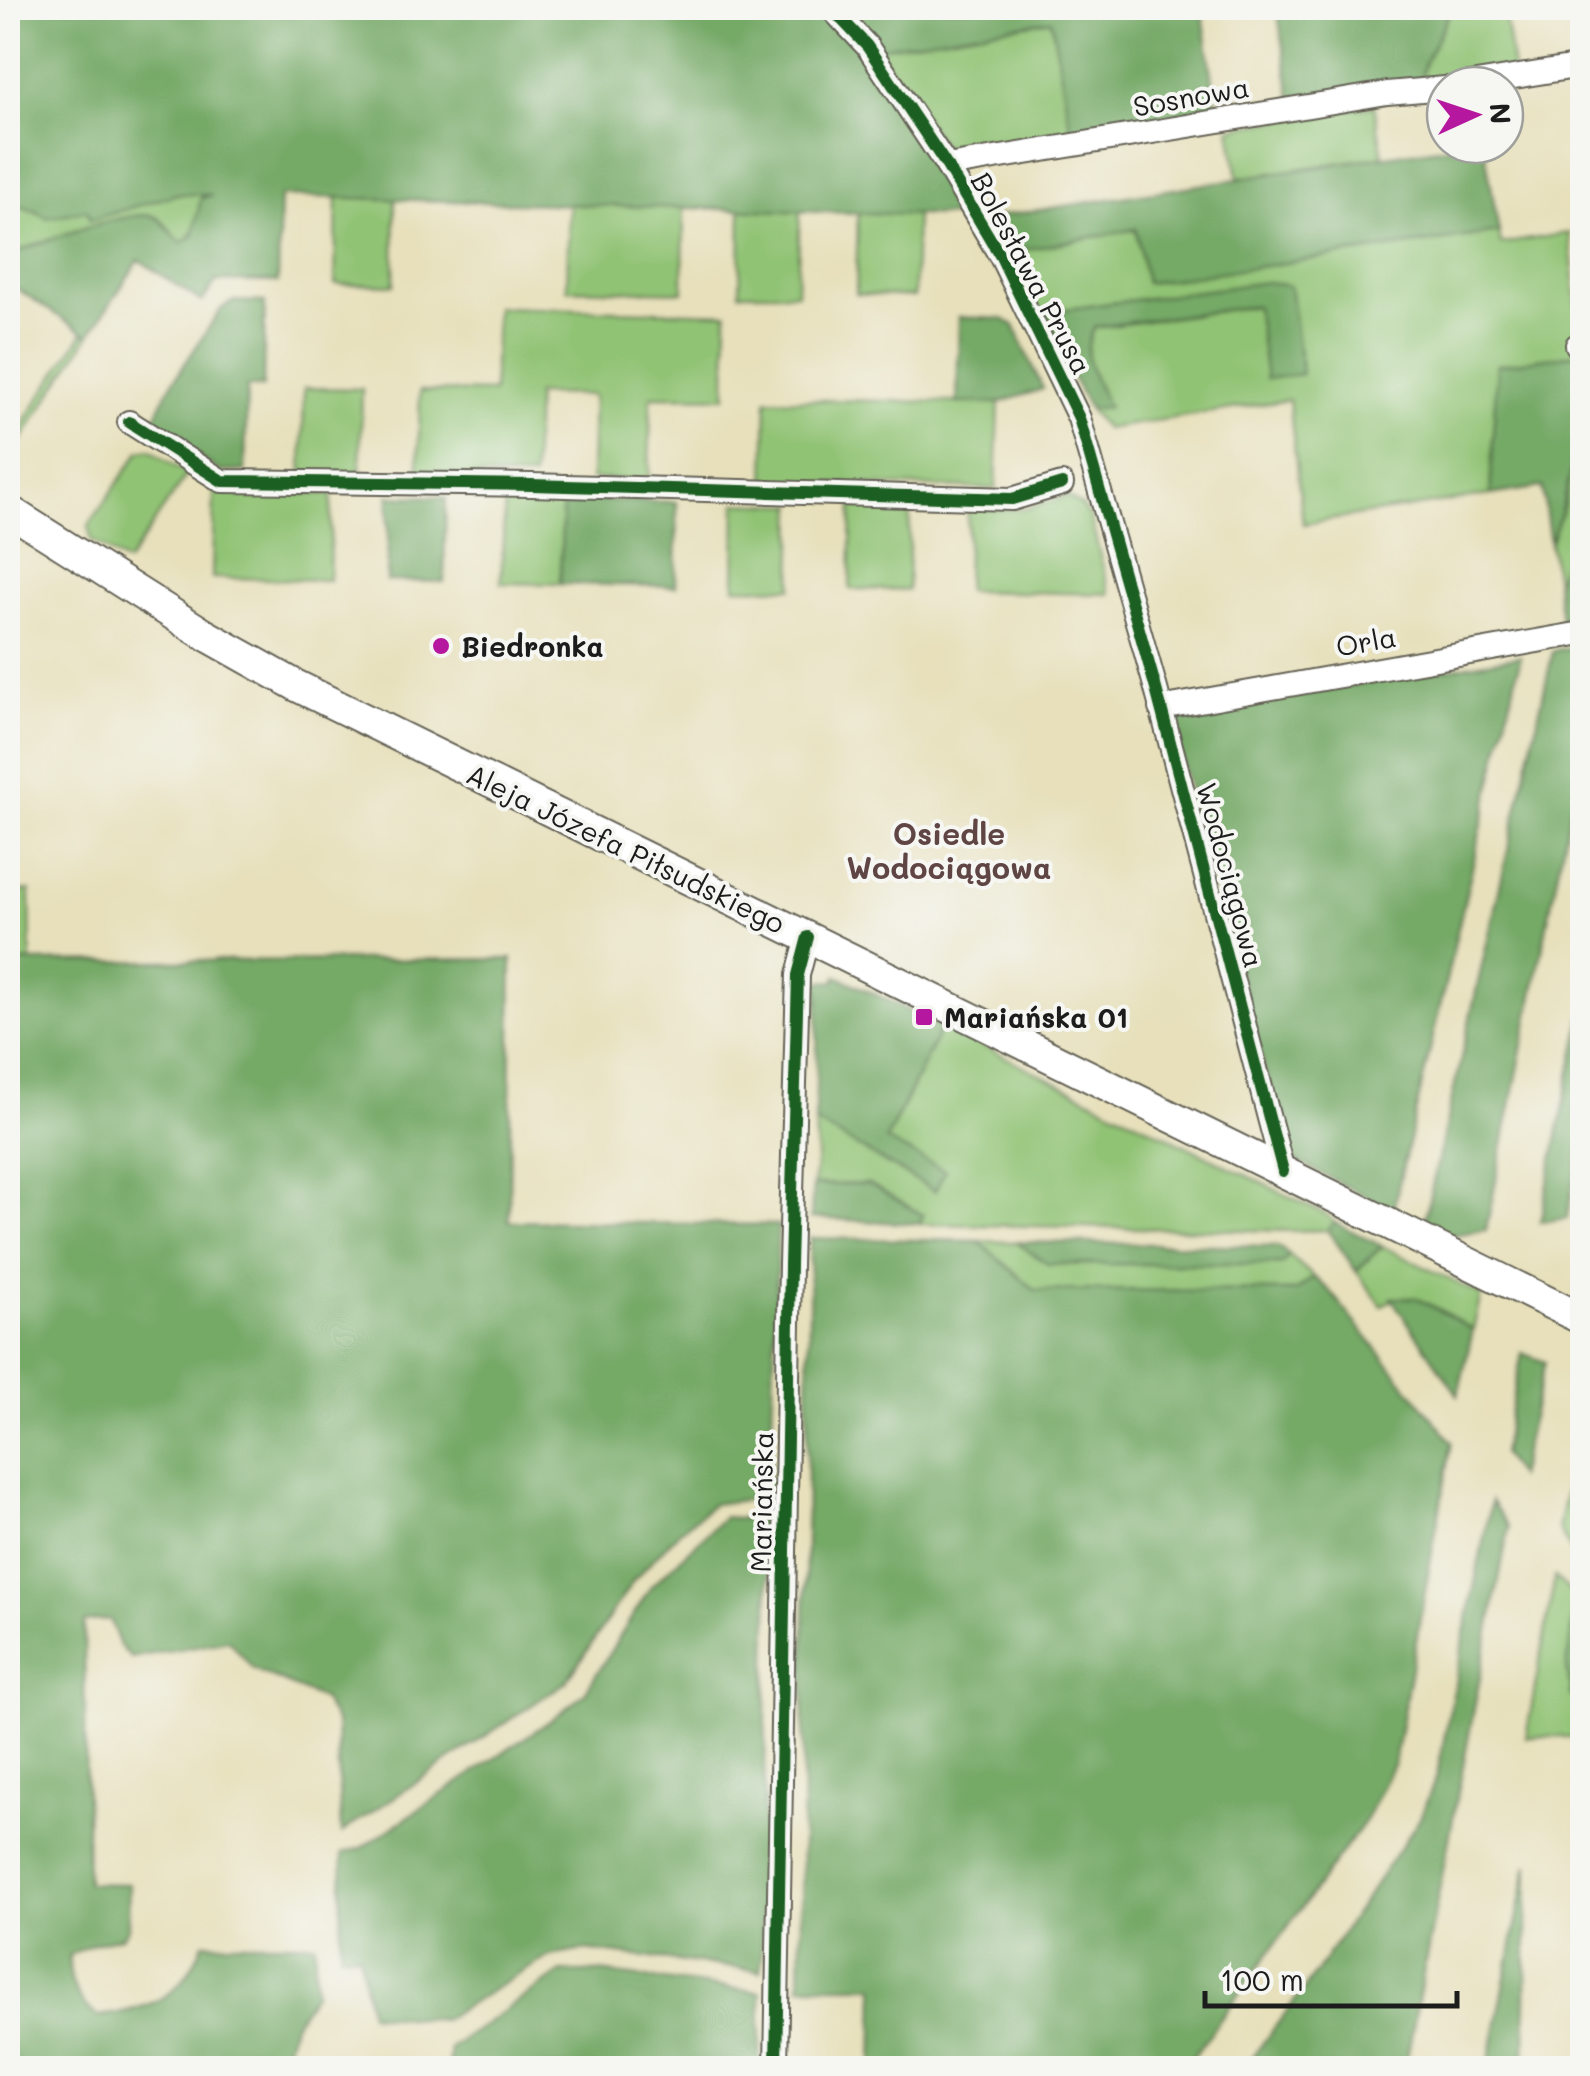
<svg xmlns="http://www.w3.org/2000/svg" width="1590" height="2076" font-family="Mali,sans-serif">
<rect width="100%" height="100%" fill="#f6f6f2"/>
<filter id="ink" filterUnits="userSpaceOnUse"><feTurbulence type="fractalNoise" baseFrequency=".01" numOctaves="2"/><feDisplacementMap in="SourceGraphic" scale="20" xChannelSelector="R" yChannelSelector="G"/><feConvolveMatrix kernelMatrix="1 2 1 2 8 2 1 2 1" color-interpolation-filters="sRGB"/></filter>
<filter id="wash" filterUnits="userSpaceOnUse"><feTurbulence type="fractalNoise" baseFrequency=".0048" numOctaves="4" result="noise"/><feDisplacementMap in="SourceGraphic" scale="40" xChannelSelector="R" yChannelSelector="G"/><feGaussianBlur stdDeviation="2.25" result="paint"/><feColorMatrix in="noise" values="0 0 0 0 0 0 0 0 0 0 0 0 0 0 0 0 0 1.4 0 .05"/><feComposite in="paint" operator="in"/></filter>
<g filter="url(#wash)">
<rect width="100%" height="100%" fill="#e7e0bb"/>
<g fill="#91c374" stroke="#567048" stroke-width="2.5">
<polygon points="1452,8 1504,8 1513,70 1420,81 1425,62"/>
<polygon points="1052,20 1072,136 951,157 877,48"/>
<polygon points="1374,105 1383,156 1238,178 1230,128"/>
<path d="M177,194H217L201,198C197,214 198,237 181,243C172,236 164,219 153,216C126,210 35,244 8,256L10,211L18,206L35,211L47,218L88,209L90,220Z"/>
<polygon points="337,197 395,198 394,285 335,284"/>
<polygon points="569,203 684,207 683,292 567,289"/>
<polygon points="741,208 800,211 797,293 740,293"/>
<polygon points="858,212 916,213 914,297 856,294"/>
<path d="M1136,229L1146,283L1499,232L1501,244L1569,233L1582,353L1497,365L1490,495L1303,524L1289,400L1105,429L1089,409L1107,406C1096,381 1077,353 1095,328L1256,306L1267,282L1038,313L1006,253Z"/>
<polygon points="496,307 727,313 726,397 651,396 649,481 591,479 593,395 536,394 533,478 418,475 420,391 493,392"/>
<polygon points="83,333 89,336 8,460 8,446"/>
<polygon points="304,388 362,389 360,475 302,473"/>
<polygon points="767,399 999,403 996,489 765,482"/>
<polygon points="1582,412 1582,517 1556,582 1550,543 1565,503"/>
<polygon points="150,449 187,474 127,563 91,540 89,525 140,451"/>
<polygon points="214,491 332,494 329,580 212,578"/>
<polygon points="1067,496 1083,507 1090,517 1110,594 966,591 968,508 1025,509"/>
<polygon points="505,498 563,499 560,584 501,583"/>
<polygon points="736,503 794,505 792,588 735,587"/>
<polygon points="852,505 910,507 908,590 850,589"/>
<polygon points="8,891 30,891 31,962 8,962"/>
<polygon points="942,1026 1327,1215 1334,1222 1328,1230 1292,1231 919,1224 923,1215 869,1184 813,1185 817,1156 815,1122 934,1191 944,1170 886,1141"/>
<polygon points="978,1241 1015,1242 1048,1264 1281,1264 1289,1255 1314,1277 1296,1291 1035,1290"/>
<path d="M1382,1246L1481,1295L1473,1330C1447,1315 1411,1283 1382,1306L1356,1271Z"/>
<polygon points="1582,1412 1582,1568 1558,1529"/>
<polygon points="1555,1577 1575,1596 1567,1668 1571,1695 1582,1697 1582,1737 1526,1737"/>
</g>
<g fill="#74a966" stroke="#486241" stroke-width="2.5">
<path d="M8,8H821L854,44L968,213L956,216L280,196L278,282L216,281L202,302L139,260L89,336L8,283V256C35,244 126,210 153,216C164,219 172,236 182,243L193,235L201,198L212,195L177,194L90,220L87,210L47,218L35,211L18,206L10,211L8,225Z"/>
<polygon points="845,8 1202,8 1218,114 1072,136 1051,20 877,48"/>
<polygon points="1277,8 1452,8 1425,62 1420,81 1292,102"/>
<polygon points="1457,145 1484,145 1499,232 1146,283 1136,229 1006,253 987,218"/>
<path d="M1267,282L1290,286L1302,374L1266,379L1256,306L1095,327C1077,353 1096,382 1108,407L1089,409L1038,313Z"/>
<polygon points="234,301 265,302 263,387 247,387 245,471 221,472 151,425 170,386 222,308"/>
<polygon points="959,317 1003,319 1014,325 1043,389 999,403 957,403"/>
<path d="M1582,353C1582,419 1574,481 1550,543L1542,487L1490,495L1497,365Z"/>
<polygon points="389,496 446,497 444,582 387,581"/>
<polygon points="563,499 677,502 676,586 560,584"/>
<polygon points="1582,517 1582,616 1561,619 1556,582"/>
<polygon points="1582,646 1582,751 1486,1230 1446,1236 1423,1226 1553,651"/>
<polygon points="1521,656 1393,1210 1288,1157 1170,717"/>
<path d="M512,959L509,1221L778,1225L770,1497L713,1504L680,1531L633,1581L566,1682L341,1833L336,1722L322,1699L253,1669L229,1640L131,1658L120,1646L110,1619L84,1622L87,1883L129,1884L128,1929L122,1937L94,1943L69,1955C68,1981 76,2002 98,2016C152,2009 183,1997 203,1943H315V1992L293,2024L284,2058L286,2068H8V962Z"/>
<polygon points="837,976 942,1026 886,1140 945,1171 935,1191 815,1122 819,982 835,981"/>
<polygon points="1582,1017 1582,1139 1567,1218 1540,1222"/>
<polygon points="869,1184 923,1215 919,1224 811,1218 813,1185"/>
<polygon points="1334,1222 1382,1246 1356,1271 1328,1230"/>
<polygon points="810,1238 978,1241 1035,1290 1296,1291 1314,1277 1329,1290 1452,1442 1394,1763 1366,1819 1185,2068 873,2068 875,1986 800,1986"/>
<polygon points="1015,1242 1278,1246 1289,1255 1282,1264 1048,1264"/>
<polygon points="1391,1298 1417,1298 1473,1330 1458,1395"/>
<polygon points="1522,1353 1545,1362 1518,1477 1502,1454"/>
<polygon points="1491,1501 1509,1527 1405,2068 1244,2068 1312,1978 1420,1818 1437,1775"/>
<polygon points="724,1517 770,1520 761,1971 585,1950 550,1956 442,2020 370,2014 359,1955 340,1954 343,1853 362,1848 551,1720 584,1694 652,1585"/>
<polygon points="1575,1596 1582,1604 1582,1697 1571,1696 1567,1668"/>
<polygon points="1528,1864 1525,2068 1488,2068"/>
<polygon points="561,1972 600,1972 761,1992 760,2068 448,2068 450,2048"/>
</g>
</g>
<g filter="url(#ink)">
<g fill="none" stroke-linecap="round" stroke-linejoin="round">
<g stroke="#636154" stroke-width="26">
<g id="minor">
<polyline points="831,8 867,46 947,166 1001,257 1079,418 1156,689 1283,1171"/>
<polyline points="1464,85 1582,66"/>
<polyline points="947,166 1387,93 1445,88"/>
<polyline points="1577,345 1582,344"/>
<polyline points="129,422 222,481 531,485 1012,499 1062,484"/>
<polyline points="1160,708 1582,633"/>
<polyline points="776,2068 790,1265 798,975 808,937"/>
</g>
</g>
<g stroke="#636154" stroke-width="34">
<polyline id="major" points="8,510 204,634 297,686 1582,1319"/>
</g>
<use href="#minor" stroke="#fff" stroke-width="22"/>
<use href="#major" stroke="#fff" stroke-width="30"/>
<g stroke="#f6f6f2" stroke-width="19">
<g id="cycleway">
<polyline points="831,8 867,46 947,166 1001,257 1079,418 1156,689 1283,1171"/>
<polyline points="129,422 222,481 531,485 1012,499 1062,484"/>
<polyline points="776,2068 790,1265 798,975 808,937"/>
</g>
</g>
<use href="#cycleway" stroke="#1b5e20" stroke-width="12"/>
</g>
</g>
<g fill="#b5179e" stroke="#f6f6f2" stroke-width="4">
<circle cx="441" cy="646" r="10"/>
<rect x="914" y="1007" width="20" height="20" rx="5"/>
</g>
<g text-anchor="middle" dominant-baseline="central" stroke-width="8" stroke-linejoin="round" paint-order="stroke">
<g font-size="28" fill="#1c1c1c" stroke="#f6f6f2">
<text transform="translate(1191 96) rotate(-10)">Sosnowa</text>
<text transform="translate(1032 273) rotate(62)">Bolesława Prusa</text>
<text transform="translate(1366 641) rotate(-10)">Orla</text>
<text transform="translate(626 848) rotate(26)">Aleja Józefa Piłsudskiego</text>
<text transform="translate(1231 875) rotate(75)">Wodociągowa</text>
<text transform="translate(761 1502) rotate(-89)">Mariańska</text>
</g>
<g font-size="28" font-weight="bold" fill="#1c1c1c" stroke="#f6f6f2" text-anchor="start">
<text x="461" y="646">Biedronka</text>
<text x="944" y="1017">Mariańska 01</text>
</g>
<g font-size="30" font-weight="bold" fill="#5f4544" stroke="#f6f6f2">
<text x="949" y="833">Osiedle<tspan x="949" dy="34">Wodociągowa</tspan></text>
</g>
</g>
<rect width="1590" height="2076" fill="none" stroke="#f6f6f2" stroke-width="40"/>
<g transform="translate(1475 115) rotate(87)"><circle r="48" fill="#f6f6f2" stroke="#9f9f9c" stroke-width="2.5"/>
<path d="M0-8L18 38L0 25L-18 38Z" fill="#b5179e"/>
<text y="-15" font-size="28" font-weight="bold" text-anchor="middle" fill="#1c1c1c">N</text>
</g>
<path d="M1205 1991v15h252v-15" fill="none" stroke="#1c1c1c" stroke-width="5"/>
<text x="1220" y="1991" font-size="30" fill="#1c1c1c" stroke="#f6f6f2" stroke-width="8" paint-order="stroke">100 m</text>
</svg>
